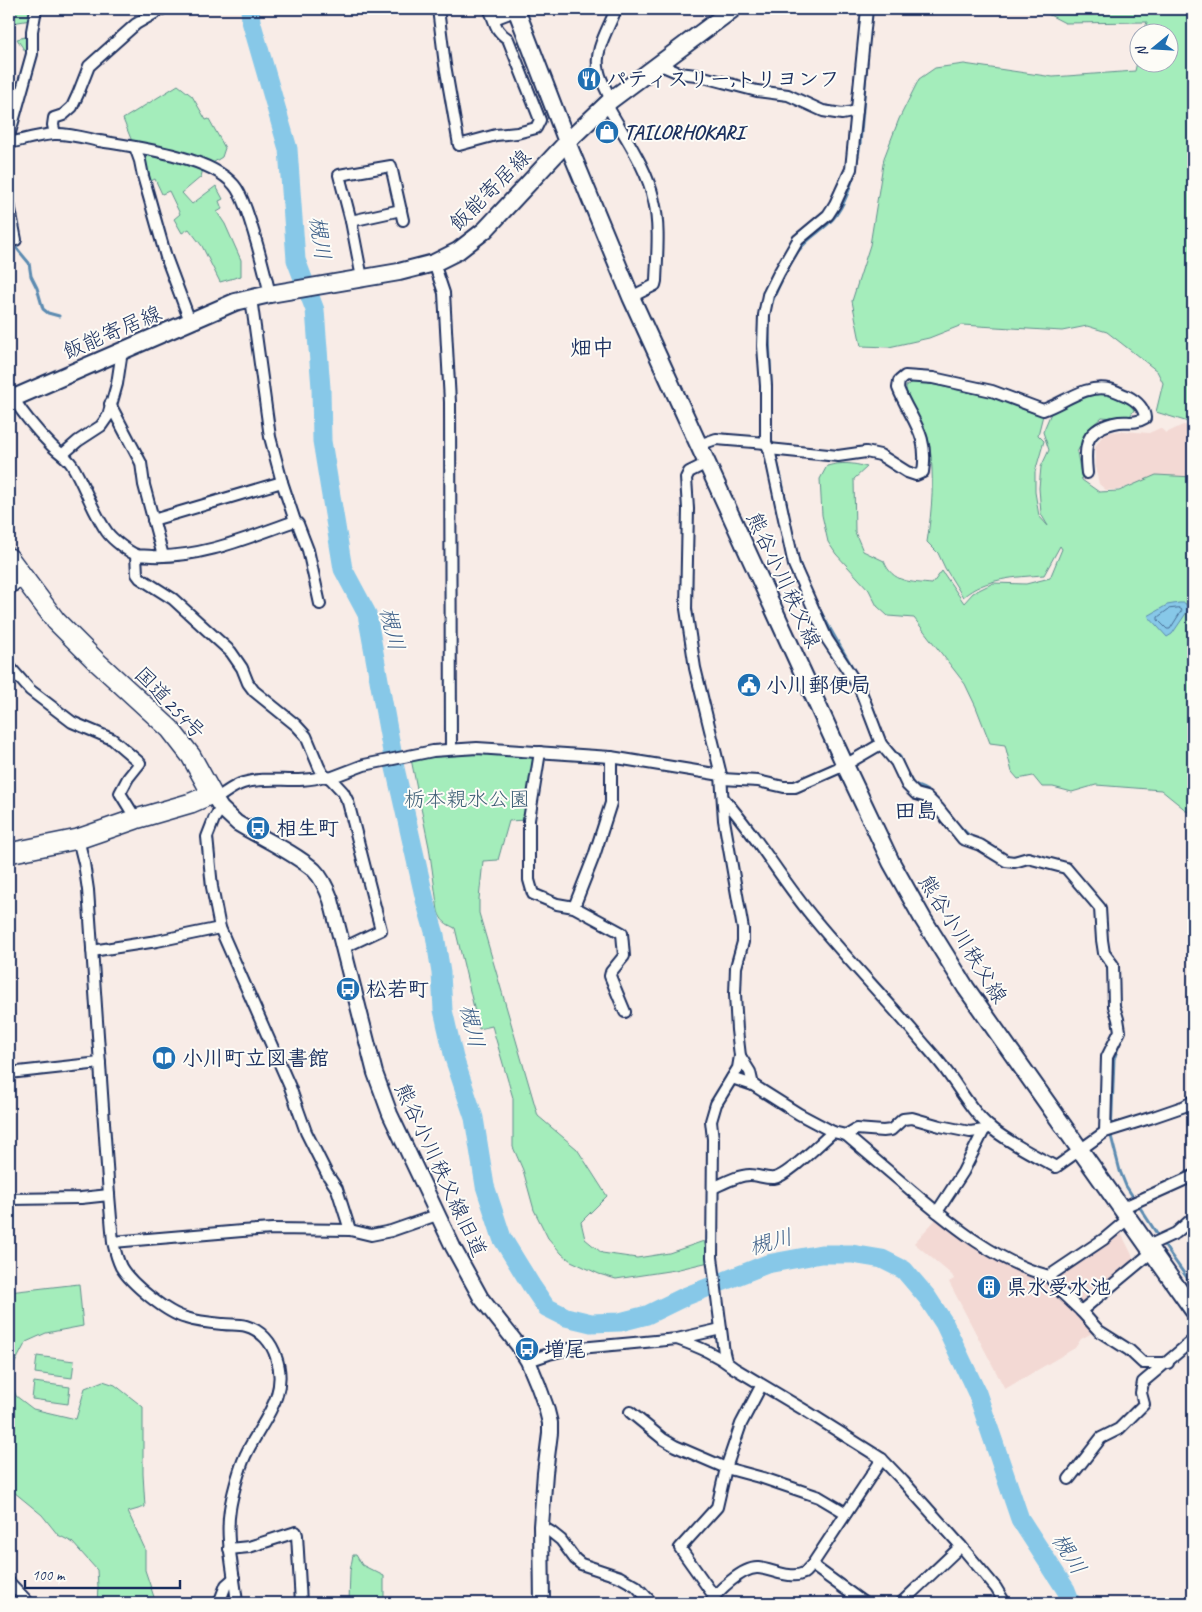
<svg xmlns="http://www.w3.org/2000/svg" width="1202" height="1612" font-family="Caveat,'Klee One',sans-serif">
<rect width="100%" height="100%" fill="#f8ece7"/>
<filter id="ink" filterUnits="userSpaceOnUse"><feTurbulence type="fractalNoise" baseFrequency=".02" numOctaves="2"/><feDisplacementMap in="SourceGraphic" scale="10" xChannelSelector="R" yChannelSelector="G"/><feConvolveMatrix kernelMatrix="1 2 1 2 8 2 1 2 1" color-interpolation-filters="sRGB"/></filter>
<g filter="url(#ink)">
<g fill="#f3d9d4">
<polygon points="1183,425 1193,426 1193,475 1179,479 1143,482 1118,490 1106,490 1099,484 1095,466 1095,447 1103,435 1109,432 1124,431 1149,433 1160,428 1166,433"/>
<polygon points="938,1217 990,1255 1016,1270 1046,1280 1074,1313 1079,1313 1094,1332 1081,1339 1075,1348 1005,1389 949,1282 954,1279 952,1275 914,1243"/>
<polygon points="1118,1232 1121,1233 1134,1259 1131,1266 1082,1305 1056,1279 1069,1266"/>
</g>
<g fill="#a4edbb" stroke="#608e8c">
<polygon points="9,9 32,9 31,20 12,23 9,14"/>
<polygon points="1038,9 1193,9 1193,425 1185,421 1156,412 1163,383 1157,371 1107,332 1087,326 1062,331 962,325 929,338 889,347 861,346 852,301 870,245 884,158 899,119 919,79 935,68 964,64 1053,77 1135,71 1139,53 1140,62 1170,62 1170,32 1144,32 1147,22 1065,23"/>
<polygon points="29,36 27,54 17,39"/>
<polygon points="178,85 192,96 206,120 209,119 225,148 222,157 211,164 133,144 123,119"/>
<polygon points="149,152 203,169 201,177 182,193 192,204 216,186 223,199 219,201 222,209 217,212 225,224 241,260 241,276 220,282 202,246 189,229 182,233 174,219 180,214 169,191 162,194 155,179 149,182 144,154"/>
<path d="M915,381L993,397L1043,415L1038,435L1044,441L1035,472V492L1039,516L1048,526L1041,514L1039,488L1041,467L1049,450L1043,432L1051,413L1064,404L1091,393L1108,392L1127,401L1134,410L1128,419L1102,417L1092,426L1077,452L1082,480L1099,492L1119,491L1156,475L1193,477V816L1161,790L1096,785L1072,792L1053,787H1042L1033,776L1018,779L1012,772L1005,745L990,743L976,707L965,684L914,618L888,616L877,606L869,590L836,554L828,542L822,515L820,479L827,466C841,462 853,463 867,467L854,479L855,532L863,551L884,561C892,583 912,582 932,584L942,571L964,603L973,593L993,583L1026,584L1050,578L1062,549L1060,546L1044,575C1016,577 985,578 963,597L945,568L938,553L927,542C932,510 935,475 929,442C926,425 905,399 906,386Z"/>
<path d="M468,751L534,758L536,762L525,820L509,821L498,860L483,861L479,899V913L538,1116L577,1149L607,1196L581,1222L585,1239L602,1253L637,1258L669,1253L704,1241L709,1262L675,1270L616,1279L599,1274L571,1261L562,1254L548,1238L534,1210L523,1170L513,1147V1098L492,1026L479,1029L455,928C446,924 441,921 438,911L429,847L411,759L443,753Z"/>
<polygon points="79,1284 83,1326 46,1333 26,1342 9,1374 9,1292"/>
<polygon points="37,1356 74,1361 72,1378 35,1373"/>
<polygon points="9,1376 16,1396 33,1409 76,1419 85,1388 103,1381 115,1385 143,1407 143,1474 145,1507 128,1512 145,1549 145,1570 156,1603 97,1603 98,1587 97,1570 72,1542 58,1535 42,1515 9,1488"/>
<polygon points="34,1382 70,1387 68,1404 32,1399"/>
<polygon points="353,1555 356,1555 362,1565 384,1576 384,1603 349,1603 350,1571"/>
</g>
<polygon fill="#87c8e8" stroke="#5c8bb1" points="1179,603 1185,603 1189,609 1172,634 1167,637 1148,616 1167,605"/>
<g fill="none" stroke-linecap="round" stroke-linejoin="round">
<polygon stroke="#466c95" stroke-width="1" points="1179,608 1182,610 1170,629 1167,629 1158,620 1158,617 1169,609"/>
<g stroke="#5c8bb1" stroke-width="3">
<polyline points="857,162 860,144 867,62"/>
<polyline points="9,239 29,263 31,276 37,288 43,309 48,313 59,316"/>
<path d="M771,405C772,379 769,354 769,328C770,322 769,314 770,309C775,291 789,265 799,250C807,239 818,233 828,224C841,212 850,191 854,173"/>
<path d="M774,453C787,488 787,527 799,562C812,602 839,643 859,679"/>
<polyline points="865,689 874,711"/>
<path d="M887,744L900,757L906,772L914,785C927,789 934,795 942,806"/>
<polyline points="954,821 971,837"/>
<polyline points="1115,960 1118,965 1118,978"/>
<polyline points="1120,1042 1114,1059 1111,1136 1120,1171 1126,1186 1168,1251 1193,1286"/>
</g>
<polyline stroke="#87c8e8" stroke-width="19" points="250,9 251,21 288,149 296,260 315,310 321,388 322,441 343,569 367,614 395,768 425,900 435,935 441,973 443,1010 454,1058 474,1118 485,1186 502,1238 531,1285 546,1307 566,1317 591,1323 620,1322 647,1315 684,1297 767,1264 821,1254 852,1254 882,1259 904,1270 927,1297 944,1323 977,1393 1020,1519 1066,1590 1071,1603"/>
<g stroke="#1b2f5e" stroke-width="14">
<g id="street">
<path d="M438,9L445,65L459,145L496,135L517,133L536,128L540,120L508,39C494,30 496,22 489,9"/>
<polyline points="867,9 851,169 835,204 828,215 798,240 779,273 768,295 764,315 763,346 766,386 766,443 769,449 794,565 827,639 860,689 881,744 896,762 907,785 916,794 927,797 938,808 963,839 980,845 1006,861 1014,862 1028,858 1066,868 1100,908 1102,940 1104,953 1113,965 1114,1006 1118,1019 1120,1031 1107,1057 1105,1132"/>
<polyline points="494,19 520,9"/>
<polyline points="658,64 679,73 696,75 757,91 788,95 823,111 842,114 857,111"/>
<path d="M611,100C607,91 601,81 599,72C593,51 609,28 616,9"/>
<path d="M607,105C624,136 647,167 654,201C660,227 657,255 656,281L655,285L631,297"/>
<polyline points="55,134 53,125 54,118 63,115 72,107 78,94 89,66 136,24 162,9"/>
<polyline points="9,136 32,54 32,31 36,9"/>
<path d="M9,143C23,140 39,135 54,134C68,133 85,138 99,141C135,147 210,156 234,185C240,192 243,201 246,209C256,237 263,265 270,294"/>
<polyline points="135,147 140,161 143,176 166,257 190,321"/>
<polyline points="9,204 16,240"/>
<polyline points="351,221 401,210"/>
<polyline points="434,263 444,293 450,402 451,749"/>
<polyline points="362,278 351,221 339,175 391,166 403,220"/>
<polyline points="251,298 270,437 282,482 295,521 298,524 308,550 320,604"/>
<path d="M9,389C16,407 39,433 52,446C59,453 67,457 72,465C85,486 92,511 107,532C112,539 128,552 137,555C141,556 147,555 152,556C202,558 249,537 295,521"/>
<polyline points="110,404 141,463 144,485 163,556"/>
<polyline points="699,445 716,439 766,443"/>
<path d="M769,449L838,456L866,452L880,455L907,472L916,475L923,472C929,433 911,421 898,388L899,381L905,376L933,378L992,391L1043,410C1064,403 1085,384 1109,389C1115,390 1121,394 1127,396C1137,401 1144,407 1145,418C1135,424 1129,421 1119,422C1085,428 1084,444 1087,473"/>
<polyline points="63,454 78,441 101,426 108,416 117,384 122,351"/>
<polyline points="153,520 282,482"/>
<polyline points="136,555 137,574 140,578 173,599 231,652 242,668 248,683 254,691 296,725 306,736 319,767 324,776"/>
<polyline points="9,666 30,690 72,722 112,739 140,763 128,778 120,793 136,819"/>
<polyline points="540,752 529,820 529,880 533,894 557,904 574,907 622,933 624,956 611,972 610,976 625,1012"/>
<polyline points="721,775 724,820 743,929 743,942 736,967 735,994 737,1030 740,1056 738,1068 716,1104 711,1121 713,1139 712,1257 724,1353 726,1361"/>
<polyline points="330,778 343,792 348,802 381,930 343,948"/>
<polyline points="722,779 758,781 784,787 795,787 845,765 881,744"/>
<path d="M723,798C757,836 782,881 815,920C848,960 884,997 918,1037C927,1048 938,1059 947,1072C961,1091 973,1113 991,1128C1011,1144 1034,1155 1056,1167L1105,1132L1153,1117L1185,1106L1193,1101"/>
<path d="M215,799C224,794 233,786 243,783C269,775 298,785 324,776L330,778L364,765L433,751L477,748L611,757L721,775L695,668L686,609L688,509L686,478L689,472L707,463"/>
<polyline points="221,808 214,819 207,837 212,887 220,928 290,1087 306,1132 327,1174 337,1189 350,1230"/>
<polyline points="78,839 84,863 88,890 109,1195 113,1242 242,1231 273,1229 350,1230 371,1235 391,1231 437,1215"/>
<polyline points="574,907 594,856 611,803 611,757"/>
<polyline points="92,951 157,941 220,928"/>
<polyline points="740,1056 750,1072 753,1085"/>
<polyline points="9,1073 100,1063"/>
<polyline points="732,1078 753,1085 799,1114 833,1132"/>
<path d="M846,1135C868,1154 891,1173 913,1192C953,1226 997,1262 1049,1276L1104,1239L1129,1218"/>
<path d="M713,1188C724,1183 738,1175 750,1175C758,1175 766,1179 774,1178C788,1176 821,1142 833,1132L846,1135L856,1129L883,1131L891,1130L903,1119L912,1118L940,1126L970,1132L984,1130L990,1127"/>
<polyline points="9,1199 81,1198 109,1195"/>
<polyline points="1122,1208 1193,1176"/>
<polyline points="937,1212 963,1172 984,1130"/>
<path d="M113,1242C115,1251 117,1259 121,1267C131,1284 167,1313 186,1318C198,1322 211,1323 223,1324C230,1325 239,1324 246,1326C261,1330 272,1343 276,1357C291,1398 256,1427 243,1461C238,1474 232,1496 230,1509C225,1540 234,1572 237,1603"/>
<polyline points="1152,1244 1176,1233 1193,1218"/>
<polyline points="1049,1276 1062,1293 1081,1311 1152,1252"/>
<polyline points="1081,1311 1099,1331 1129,1350 1143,1363 1168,1363"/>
<path d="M677,1339C699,1347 716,1354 734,1368L806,1411L882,1459L903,1481L961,1546L996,1588L1005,1603"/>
<polyline points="528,1361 549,1354 569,1349 677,1339 721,1329"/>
<polyline points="630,1412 663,1439 675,1446 726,1468 763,1478 819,1497 846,1513"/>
<polyline points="1069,1479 1101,1438 1119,1429 1144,1404 1141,1393 1143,1382 1193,1340"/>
<polyline points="541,1526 551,1532 561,1540 575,1559 581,1564 620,1577 636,1586 652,1603"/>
<polyline points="229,1549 249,1547 296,1532 297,1535 301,1603"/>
<polyline points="812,1565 864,1603"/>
<polyline points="9,1582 29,1603"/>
<polyline points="714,1596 680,1548 717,1507 726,1468 741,1424 761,1386"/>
<polyline points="219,1603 226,1585 234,1578"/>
<path d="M710,1603C717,1591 743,1567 758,1568C772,1569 790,1580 804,1573C806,1572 809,1567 812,1565L882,1459"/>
<polyline points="901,1603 961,1546"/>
</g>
</g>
<g stroke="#1b2f5e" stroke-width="18">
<g id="secondary">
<polyline points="9,587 22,576"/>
<path d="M212,794L221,808L237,823C261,838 292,851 314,870C322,878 327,889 331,900L375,1073L390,1114L453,1247L481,1298L518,1345L528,1361L538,1385L546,1407L550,1423V1433L545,1473L541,1526L542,1603"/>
</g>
</g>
<g stroke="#1b2f5e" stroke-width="20">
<g id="primary">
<polyline points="516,9 567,142 631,297 845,765 891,862 923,919 966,988 1193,1310"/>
<polyline points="9,400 235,302 270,294 399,272 434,263 458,251 485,230 567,142 611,100 733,9"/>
</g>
</g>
<g stroke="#1b2f5e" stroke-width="22">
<polyline id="highway" points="9,558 56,621 96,661 170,729 191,756 212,794 191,803 136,819 78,839 9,853"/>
</g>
<use href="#street" stroke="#fdfcf7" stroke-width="10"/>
<use href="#secondary" stroke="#fdfcf7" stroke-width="14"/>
<use href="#primary" stroke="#fdfcf7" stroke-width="16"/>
<use href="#highway" stroke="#fdfcf7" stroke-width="19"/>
</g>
</g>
<defs>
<g id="restaurant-disc" transform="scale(1.25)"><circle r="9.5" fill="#1f6fb2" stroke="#fdfcf7"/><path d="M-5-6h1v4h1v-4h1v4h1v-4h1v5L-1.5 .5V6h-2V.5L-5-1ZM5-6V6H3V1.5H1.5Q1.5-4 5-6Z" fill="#fff"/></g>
<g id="shop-disc" transform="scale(1.25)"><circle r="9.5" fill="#1f6fb2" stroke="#fdfcf7"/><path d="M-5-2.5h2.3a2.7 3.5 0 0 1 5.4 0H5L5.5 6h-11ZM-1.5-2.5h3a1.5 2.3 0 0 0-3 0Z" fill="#fff"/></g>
<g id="civic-disc" transform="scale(1.25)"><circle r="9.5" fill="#1f6fb2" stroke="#fdfcf7"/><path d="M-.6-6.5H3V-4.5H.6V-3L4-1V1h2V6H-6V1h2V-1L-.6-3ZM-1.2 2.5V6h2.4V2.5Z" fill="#fff"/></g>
<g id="bus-disc" transform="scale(1.25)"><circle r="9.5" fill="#1f6fb2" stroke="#fdfcf7"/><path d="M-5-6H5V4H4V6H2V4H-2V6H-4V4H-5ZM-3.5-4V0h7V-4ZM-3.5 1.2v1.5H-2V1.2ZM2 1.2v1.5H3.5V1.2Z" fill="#fff"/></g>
<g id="library-disc" transform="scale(1.25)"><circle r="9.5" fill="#1f6fb2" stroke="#fdfcf7"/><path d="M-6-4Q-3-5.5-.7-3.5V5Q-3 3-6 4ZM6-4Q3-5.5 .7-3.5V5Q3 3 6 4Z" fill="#fff"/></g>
<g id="building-disc" transform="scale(1.25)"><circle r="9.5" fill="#1f6fb2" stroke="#fdfcf7"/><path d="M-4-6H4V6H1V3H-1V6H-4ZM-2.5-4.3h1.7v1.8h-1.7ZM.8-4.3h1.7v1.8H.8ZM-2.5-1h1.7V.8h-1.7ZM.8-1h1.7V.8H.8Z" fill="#fff"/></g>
</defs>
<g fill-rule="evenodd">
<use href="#restaurant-disc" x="589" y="79"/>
<use href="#shop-disc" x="607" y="132"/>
<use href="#civic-disc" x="749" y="685"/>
<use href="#bus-disc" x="258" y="828"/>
<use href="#bus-disc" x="348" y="989"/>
<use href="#library-disc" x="164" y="1058"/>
<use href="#building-disc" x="989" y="1287"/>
<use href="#bus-disc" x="527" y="1349"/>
</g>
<g text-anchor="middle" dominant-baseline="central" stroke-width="4" stroke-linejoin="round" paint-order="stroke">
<g font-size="21" font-weight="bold" fill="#1b2f5e" stroke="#fdfcf7" text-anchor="start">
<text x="606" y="79">パティスリー,トリヨンフ</text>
<text x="624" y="132">TAILORHOKARI</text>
<text x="766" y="685">小川郵便局</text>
<text x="276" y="828">相生町</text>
<text x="366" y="989">松若町</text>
<text x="182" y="1058">小川町立図書館</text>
<text x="1006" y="1287">県水受水池</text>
<text x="544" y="1349">増尾</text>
</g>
<g font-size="21" fill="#1b2f5e" stroke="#fdfcf7">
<text transform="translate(490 190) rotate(-45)">飯能寄居線</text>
<text transform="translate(112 332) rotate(-23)">飯能寄居線</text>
<text transform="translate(784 580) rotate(65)">熊谷小川秩父線</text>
<text transform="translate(170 703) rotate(46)">国道254号</text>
<text transform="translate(963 939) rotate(58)">熊谷小川秩父線</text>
<text transform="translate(441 1170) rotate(65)">熊谷小川秩父線旧道</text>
</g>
<g font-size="21" fill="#3d5e75" stroke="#fdfcf7">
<text x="467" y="799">栃本親水公園</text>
</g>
<g font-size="22" font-style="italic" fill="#3b5d87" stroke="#fdfcf7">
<text transform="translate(320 238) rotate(82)">槻川</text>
<text transform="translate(392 629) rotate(77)">槻川</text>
<text transform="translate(472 1026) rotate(78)">槻川</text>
<text transform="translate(771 1242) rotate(-15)">槻川</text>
<text transform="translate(1069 1554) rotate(58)">槻川</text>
</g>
<g font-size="22" font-weight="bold" fill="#1b2f5e" stroke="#fdfcf7">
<text x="592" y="348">畑中</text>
<text x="916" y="811">田島</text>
</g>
</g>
<rect width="1202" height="1612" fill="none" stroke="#fdfcf7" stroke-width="30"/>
<rect x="15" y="15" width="1172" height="1582" fill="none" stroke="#1b2f5e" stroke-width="2" filter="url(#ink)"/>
<g transform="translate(1154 48) rotate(252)"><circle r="24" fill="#fdfcf7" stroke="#a3aaba"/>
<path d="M0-4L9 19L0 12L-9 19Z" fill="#1f6fb2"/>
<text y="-8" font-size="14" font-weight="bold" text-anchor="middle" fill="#1b2f5e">N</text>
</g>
<path d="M25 1580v8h155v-8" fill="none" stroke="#1b2f5e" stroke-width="2.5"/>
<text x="32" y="1580" font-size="15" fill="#1b2f5e" stroke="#fdfcf7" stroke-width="4" paint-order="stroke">100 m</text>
</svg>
